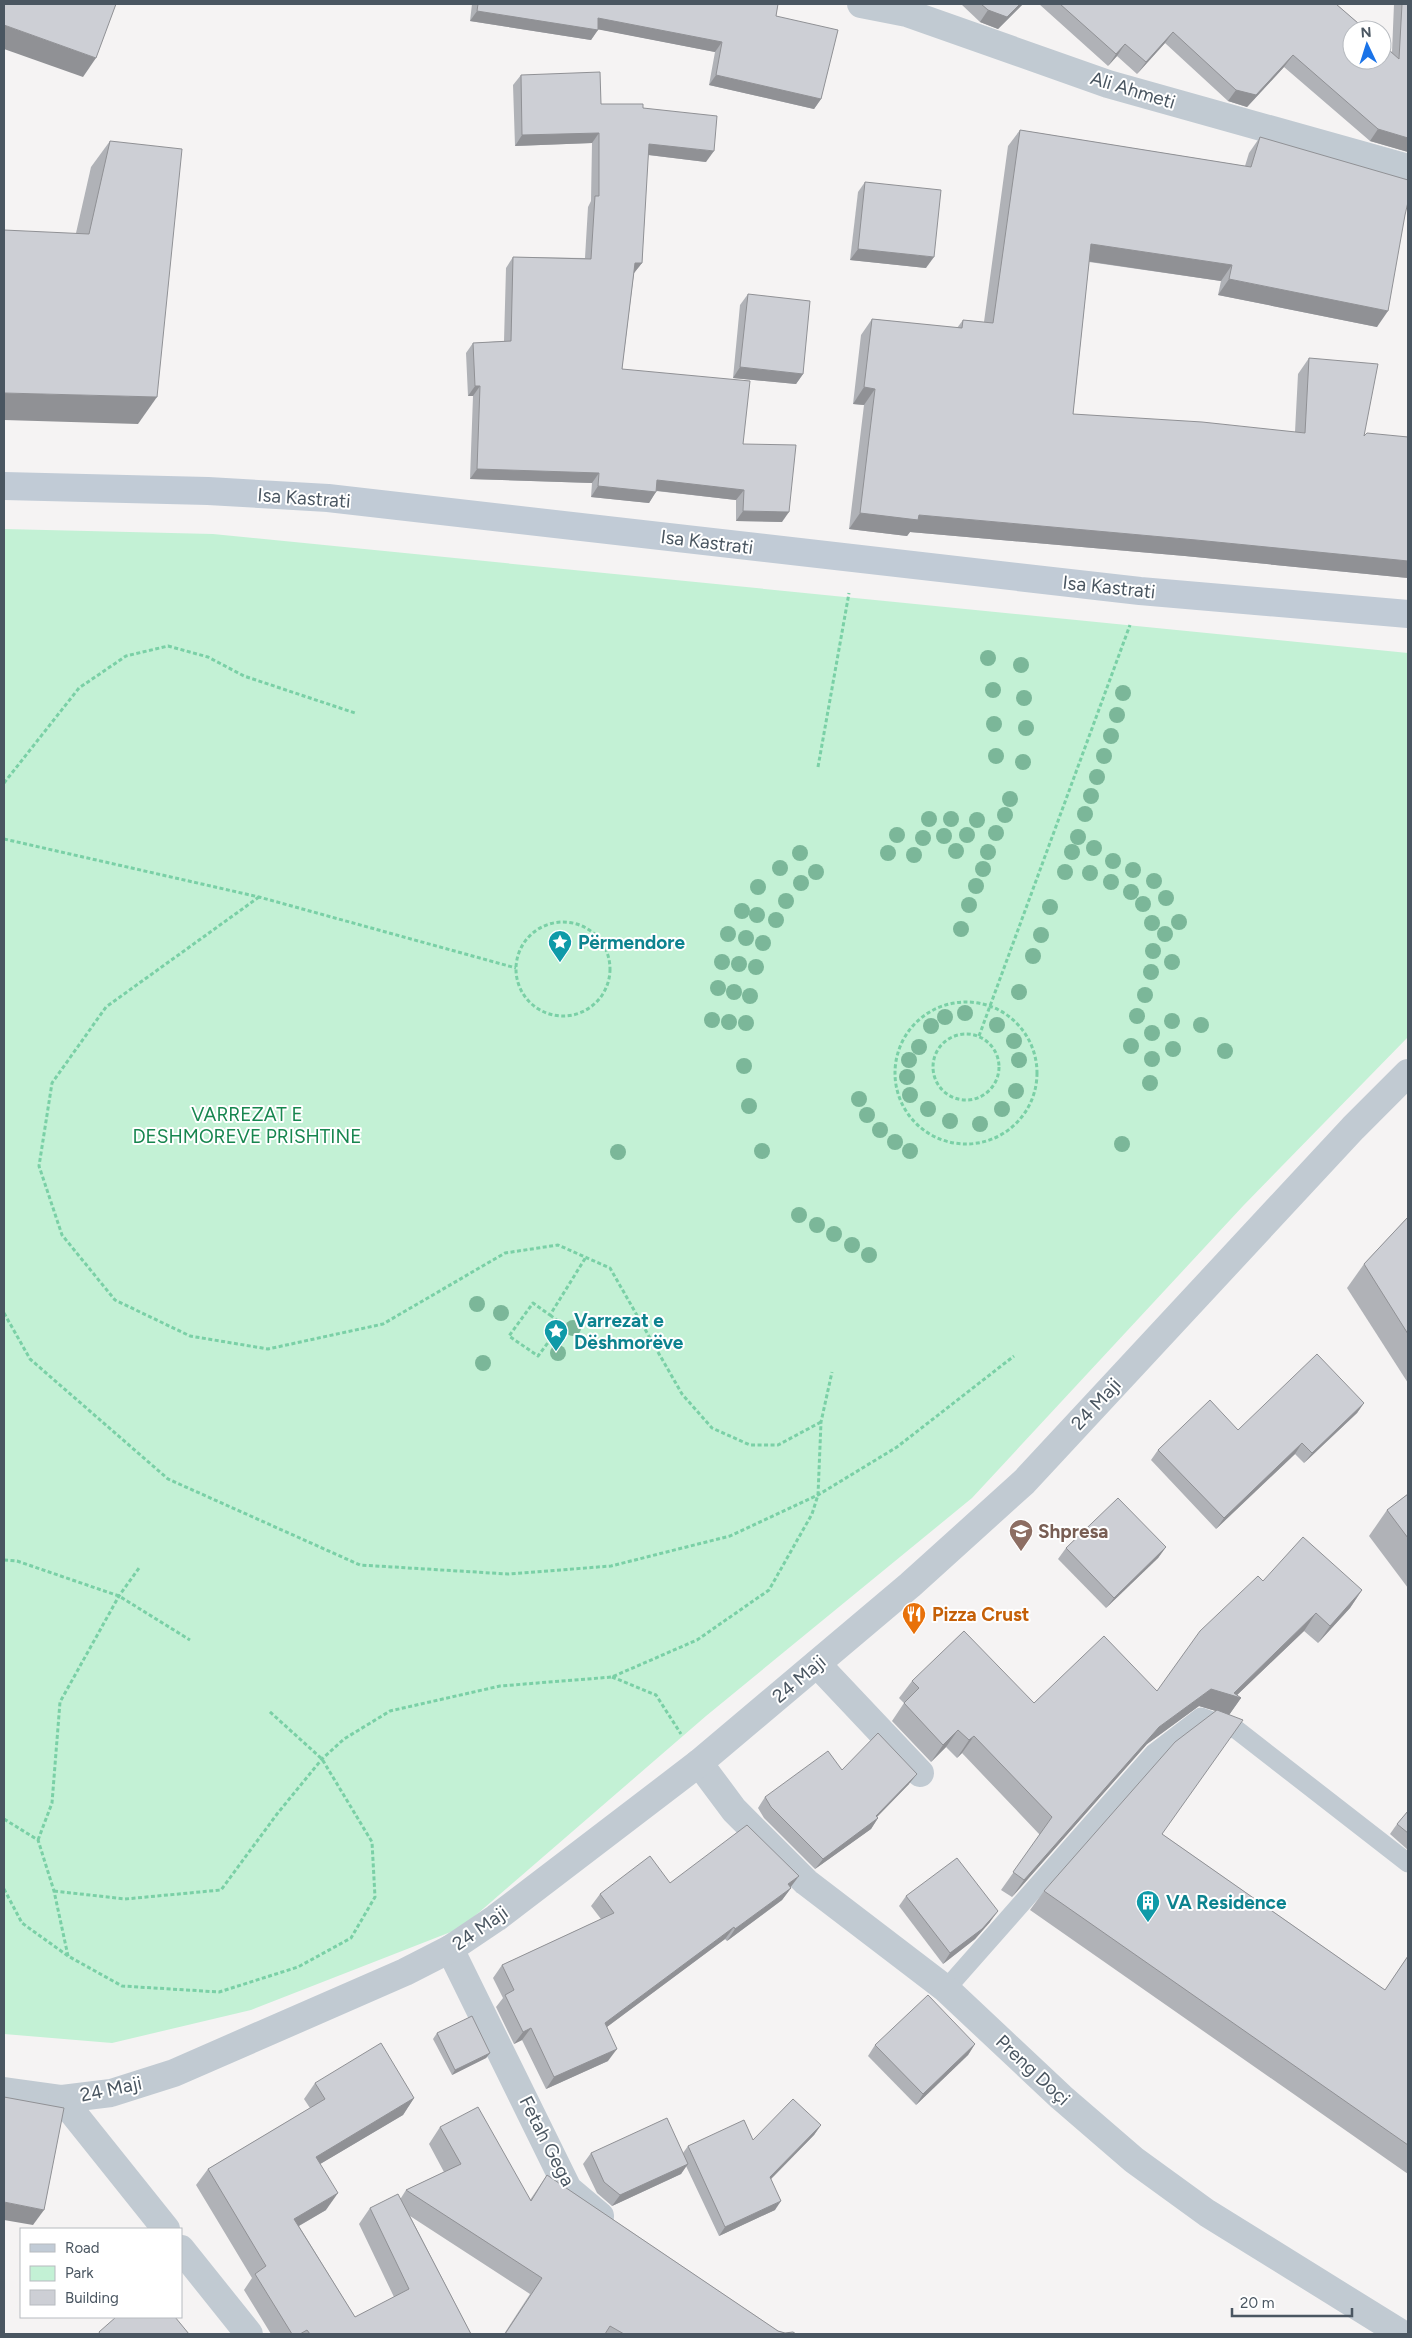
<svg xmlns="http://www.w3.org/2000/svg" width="1412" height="2338" font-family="Figtree,sans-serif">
<rect width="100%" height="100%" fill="#f5f3f3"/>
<polygon fill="#c3f1d5" points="4,529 213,534 1408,653 1408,1037 1243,1206 972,1498 706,1716 461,1928 251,2010 112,2043 4,2034"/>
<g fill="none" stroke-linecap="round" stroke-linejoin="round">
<g stroke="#7ad0a6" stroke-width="3" stroke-dasharray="4 2.5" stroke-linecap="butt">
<polyline points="818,767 849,593"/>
<polyline points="4,783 79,688 126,656 168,646 208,657 244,676 355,713"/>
<polyline points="4,839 259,897 516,968"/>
<polyline points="259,897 106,1007 52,1083 39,1166 62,1235 115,1300 190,1336 268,1349 383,1324 505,1253 558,1245 610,1268 682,1394 712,1428 750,1445 778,1445 821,1422"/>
<circle cx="563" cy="969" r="47"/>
<circle cx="966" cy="1073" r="71"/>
<circle cx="966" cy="1067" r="33"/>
<polyline points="979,1036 1130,625"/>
<polyline points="4,1313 30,1359 168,1479 360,1565 508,1574 611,1566 730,1536 818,1495 897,1447 1014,1356"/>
<polyline points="550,1315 562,1324 538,1356 509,1336 533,1303 550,1315 586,1257"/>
<polyline points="4,1560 17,1561 119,1596 190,1640"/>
<polyline points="612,1677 656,1695 681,1734"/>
<polyline points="4,1819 38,1840 54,1891 68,1956"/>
<polyline points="38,1840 52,1803 60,1702 119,1596 139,1568"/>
<polyline points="4,1889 22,1923 68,1956 122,1986 219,1992 298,1967 351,1938 375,1897 372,1842 322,1759 269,1711"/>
<polyline points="54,1891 125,1899 221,1890 277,1814 322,1759 344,1739 390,1711 500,1686 612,1677 697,1640 769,1590 812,1514 818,1495 821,1422 832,1372"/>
</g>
<polyline stroke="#c1cad2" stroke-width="19" points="946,1989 1154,1753 1201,1717 1237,1730 1408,1863"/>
<g stroke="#c1cad2" stroke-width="28">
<polyline points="861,4 907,13 1108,84 1408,168"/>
<polyline points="817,1664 920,1773"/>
<polyline points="699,1763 734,1810 806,1882 946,1989 1061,2097 1134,2160 1207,2213 1402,2334"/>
<polyline points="450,1949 568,2189 600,2216"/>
<polyline points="4,2091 62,2099 111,2093 174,2073 405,1972 450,1949 496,1918 699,1763 910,1585 1024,1482 1353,1128 1408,1073"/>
<polyline points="62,2099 166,2229"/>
<polyline points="181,2249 249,2334"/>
</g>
<polyline stroke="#c1cbd6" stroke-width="28" points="4,486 208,491 328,498 1140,591 1408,614"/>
</g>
<g fill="#7bb799">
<circle cx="988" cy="658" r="8"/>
<circle cx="1021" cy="665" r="8"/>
<circle cx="993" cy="690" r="8"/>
<circle cx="1123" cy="693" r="8"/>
<circle cx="1024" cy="698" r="8"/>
<circle cx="1117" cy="715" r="8"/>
<circle cx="994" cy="724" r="8"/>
<circle cx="1026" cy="728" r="8"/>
<circle cx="1111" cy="736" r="8"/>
<circle cx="996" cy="756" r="8"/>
<circle cx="1104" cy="756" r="8"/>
<circle cx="1023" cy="762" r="8"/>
<circle cx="1097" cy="777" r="8"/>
<circle cx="1091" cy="796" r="8"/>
<circle cx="1010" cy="799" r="8"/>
<circle cx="1085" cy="814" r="8"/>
<circle cx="1005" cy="815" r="8"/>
<circle cx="929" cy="819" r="8"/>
<circle cx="951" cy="819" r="8"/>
<circle cx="977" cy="820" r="8"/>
<circle cx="996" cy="833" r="8"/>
<circle cx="897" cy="835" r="8"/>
<circle cx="967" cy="835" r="8"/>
<circle cx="944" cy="836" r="8"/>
<circle cx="1078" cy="837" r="8"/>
<circle cx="923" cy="838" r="8"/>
<circle cx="1094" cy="848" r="8"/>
<circle cx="956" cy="851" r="8"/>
<circle cx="988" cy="852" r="8"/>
<circle cx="1072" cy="852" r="8"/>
<circle cx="800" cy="853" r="8"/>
<circle cx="888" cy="853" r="8"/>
<circle cx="914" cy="855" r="8"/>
<circle cx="1113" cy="861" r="8"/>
<circle cx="780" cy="868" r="8"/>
<circle cx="983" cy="869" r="8"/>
<circle cx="1133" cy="870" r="8"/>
<circle cx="816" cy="872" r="8"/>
<circle cx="1065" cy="872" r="8"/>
<circle cx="1090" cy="873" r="8"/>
<circle cx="1154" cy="881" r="8"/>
<circle cx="1111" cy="882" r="8"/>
<circle cx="801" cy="883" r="8"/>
<circle cx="976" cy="886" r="8"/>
<circle cx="758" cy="887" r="8"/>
<circle cx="1131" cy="892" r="8"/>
<circle cx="1166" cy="898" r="8"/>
<circle cx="786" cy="901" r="8"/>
<circle cx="1143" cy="904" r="8"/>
<circle cx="969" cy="905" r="8"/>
<circle cx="1050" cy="907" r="8"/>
<circle cx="742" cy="911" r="8"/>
<circle cx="757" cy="915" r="8"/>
<circle cx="776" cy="920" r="8"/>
<circle cx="1179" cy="922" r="8"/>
<circle cx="1152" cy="923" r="8"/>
<circle cx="961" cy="929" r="8"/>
<circle cx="728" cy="934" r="8"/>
<circle cx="1165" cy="934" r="8"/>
<circle cx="1041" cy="935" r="8"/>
<circle cx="746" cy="938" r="8"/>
<circle cx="763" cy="943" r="8"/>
<circle cx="1153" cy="951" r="8"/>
<circle cx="1033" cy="956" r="8"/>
<circle cx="722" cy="962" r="8"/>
<circle cx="1172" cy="962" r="8"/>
<circle cx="739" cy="964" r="8"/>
<circle cx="756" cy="967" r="8"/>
<circle cx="1151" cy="972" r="8"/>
<circle cx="718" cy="988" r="8"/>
<circle cx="734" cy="992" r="8"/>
<circle cx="1019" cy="992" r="8"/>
<circle cx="1145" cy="995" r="8"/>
<circle cx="750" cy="996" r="8"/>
<circle cx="965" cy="1013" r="8"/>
<circle cx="1137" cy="1016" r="8"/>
<circle cx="945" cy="1017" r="8"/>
<circle cx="712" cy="1020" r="8"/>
<circle cx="1172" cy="1021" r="8"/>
<circle cx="729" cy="1022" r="8"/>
<circle cx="746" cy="1023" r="8"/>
<circle cx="997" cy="1025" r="8"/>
<circle cx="1201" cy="1025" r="8"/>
<circle cx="931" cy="1026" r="8"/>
<circle cx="1152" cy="1033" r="8"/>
<circle cx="1014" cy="1041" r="8"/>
<circle cx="1131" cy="1046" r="8"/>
<circle cx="919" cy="1047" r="8"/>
<circle cx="1173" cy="1049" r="8"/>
<circle cx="1225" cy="1051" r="8"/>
<circle cx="1152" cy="1059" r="8"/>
<circle cx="909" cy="1060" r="8"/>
<circle cx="1019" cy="1060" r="8"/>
<circle cx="744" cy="1066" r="8"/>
<circle cx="907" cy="1077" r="8"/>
<circle cx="1150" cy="1083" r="8"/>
<circle cx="1016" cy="1091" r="8"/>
<circle cx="910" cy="1095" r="8"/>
<circle cx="859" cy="1099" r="8"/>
<circle cx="749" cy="1106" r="8"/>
<circle cx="928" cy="1109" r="8"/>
<circle cx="1002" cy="1109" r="8"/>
<circle cx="867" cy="1115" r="8"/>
<circle cx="950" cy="1121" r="8"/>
<circle cx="980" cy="1124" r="8"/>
<circle cx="880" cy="1130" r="8"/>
<circle cx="895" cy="1142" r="8"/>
<circle cx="1122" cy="1144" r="8"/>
<circle cx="762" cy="1151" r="8"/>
<circle cx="910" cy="1151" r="8"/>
<circle cx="618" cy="1152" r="8"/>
<circle cx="799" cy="1215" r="8"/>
<circle cx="817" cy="1225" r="8"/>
<circle cx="834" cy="1234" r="8"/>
<circle cx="852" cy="1245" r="8"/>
<circle cx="869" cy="1255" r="8"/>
<circle cx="477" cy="1304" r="8"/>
<circle cx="501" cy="1313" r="8"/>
<circle cx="573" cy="1328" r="8"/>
<circle cx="558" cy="1353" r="8"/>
<circle cx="483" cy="1363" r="8"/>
</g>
<g fill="#b0b2b7">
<polygon points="472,4 778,4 776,16 821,99 814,109 709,85 715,52 598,29 591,40 470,21"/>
<polygon points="961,4 1023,4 998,29 980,22"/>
<polygon points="1039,4 1336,4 1392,52 1394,4 1408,4 1408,152 1370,141 1284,67 1247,107 1228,101 1165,43 1137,74 1117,56 1108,66"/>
<polygon points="521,75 601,104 643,108 706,162 648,155 642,263 634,273 622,369 743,444 782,522 736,521 736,500 656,491 649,503 591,497 592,483 470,479 473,396 468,396 466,353 473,343 504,341 506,268 513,257 585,258 588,207 591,201 592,143 515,146 513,85"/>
<polygon points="1020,130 1245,166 1249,153 1260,137 1405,215 1377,327 1218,295 1221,281 1089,262 1073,414 1295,432 1298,374 1309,358 1364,436 1408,437 1408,578 1185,556 910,532 907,536 849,529 864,405 853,404 861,335 872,319 957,328 963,320 984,322 1008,146"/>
<polygon points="110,141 138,424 76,233 91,167"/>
<polygon points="865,182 926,268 850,260 858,192"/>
<polygon points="748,294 803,374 796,384 733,378 740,305"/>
<polygon points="1408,1217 1408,1383 1347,1288 1364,1264"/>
<polygon points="1364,1403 1357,1413 1304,1463 1295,1454 1216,1529 1151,1460 1158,1450 1238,1430"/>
<polygon points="1408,1494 1408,1588 1369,1536 1387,1510"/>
<polygon points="1166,1547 1158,1558 1106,1608 1058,1559 1066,1548"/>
<polygon points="1263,1581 1362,1590 1350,1608 1318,1643 1304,1631 1237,1695 1241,1698 1229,1715 1162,1834 1385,1990 1408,1956 1408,2174 1030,1910 1044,1891 1216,1711 1199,1706 1147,1744 1012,1897 1001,1890 1040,1835 962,1753 957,1758 946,1747 931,1762 892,1721 904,1703 899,1698 912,1681 1034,1703 1157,1691"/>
<polygon points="842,1770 909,1784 877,1817 878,1818 871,1829 815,1869 764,1818 758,1808 765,1797"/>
<polygon points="1408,1811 1408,1850 1390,1834 1397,1824"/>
<polygon points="670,1883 791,1888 782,1900 727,1941 725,1939 607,2027 608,2061 546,2089 522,2040 514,2044 496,2007 503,1998 493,1978 502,1965 601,1919 591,1906 600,1894"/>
<polygon points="906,1896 990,1922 975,1939 943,1964 899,1906"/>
<polygon points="437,2033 490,2053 486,2058 452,2075 433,2039"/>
<polygon points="975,2044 968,2055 916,2105 868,2056 875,2045"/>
<polygon points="315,2083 414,2098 403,2115 320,2164 326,2210 299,2226 355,2317 394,2297 359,2224 370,2208 401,2198 406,2190 444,2172 429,2144 440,2127 530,2200 547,2175 778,2331 785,2333 796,2334 504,2334 530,2294 410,2216 471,2334 271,2334 244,2290 252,2278 196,2185 208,2169 310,2108 304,2099"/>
<polygon points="821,2125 814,2135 771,2179 775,2210 719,2236 686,2166 681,2174 612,2206 597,2193 583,2164 591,2153 683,2153 688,2146 753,2140"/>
</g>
<g fill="#909195">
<polygon points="1020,4 1023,4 998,29 980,22 988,10"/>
<polygon points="477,11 598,30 591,40 470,21"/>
<polygon points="598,18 722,42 715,52 591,28"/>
<polygon points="4,25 96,58 83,77 4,49"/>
<polygon points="1173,32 1165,43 1137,74 1146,62"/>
<polygon points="1125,44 1117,56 1108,66 1116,54"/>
<polygon points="1293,55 1284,67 1247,107 1228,101 1236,90"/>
<polygon points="716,75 821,99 814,109 709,85"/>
<polygon points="1378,129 1408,138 1408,152 1370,141"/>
<polygon points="599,133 592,143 515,146 522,135"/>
<polygon points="649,144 714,151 706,162 641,154"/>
<polygon points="1091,244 1232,265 1221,281 1079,260"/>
<polygon points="858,249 934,257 926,268 850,260"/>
<polygon points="635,263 642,263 634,273 628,273"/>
<polygon points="1229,279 1388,311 1377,327 1218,295"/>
<polygon points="740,367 803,374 796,384 733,378"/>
<polygon points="475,386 480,386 473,396 468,396"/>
<polygon points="864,387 875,389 864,405 853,404"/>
<polygon points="4,393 157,397 138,424 4,420"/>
<polygon points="477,469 599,473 592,483 470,479"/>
<polygon points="657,480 744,490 736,500 650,490"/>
<polygon points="598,486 656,492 649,503 591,497"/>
<polygon points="743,511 789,512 782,522 736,521"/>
<polygon points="860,513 919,515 1196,540 1408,561 1408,578 1185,556 910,532 907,536 849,529"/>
<polygon points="1364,1403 1357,1413 1304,1463 1312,1453"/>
<polygon points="1302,1443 1295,1454 1216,1529 1224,1518"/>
<polygon points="1166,1547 1158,1558 1106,1608 1114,1598"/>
<polygon points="1362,1590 1350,1608 1318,1643 1330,1626"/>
<polygon points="1316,1613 1304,1631 1236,1696 1241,1698 1229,1715 1199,1706 1147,1744 1012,1897 1024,1880 1159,1727 1211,1689 1234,1693"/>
<polygon points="958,1730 946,1747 931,1762 943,1745"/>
<polygon points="974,1736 962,1753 957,1758 969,1740"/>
<polygon points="917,1774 909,1784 872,1822 878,1818 871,1829 815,1869 823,1859 876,1816"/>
<polygon points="799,1876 790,1888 788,1884"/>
<polygon points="791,1888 782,1900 727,1941 735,1929"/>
<polygon points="998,1911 990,1922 975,1939 943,1964 950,1953"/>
<polygon points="734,1927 725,1939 596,2035 605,2023"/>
<polygon points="531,2028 522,2040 514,2044 523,2032"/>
<polygon points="975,2044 968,2055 916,2105 923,2094"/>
<polygon points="617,2049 608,2061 546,2089 554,2077"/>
<polygon points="490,2053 486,2058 452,2075 455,2070"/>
<polygon points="414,2098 403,2115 305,2173 316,2157"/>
<polygon points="821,2125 814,2135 764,2186 770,2177"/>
<polygon points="688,2164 681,2174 612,2206 620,2195"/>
<polygon points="338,2193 326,2210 283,2235 294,2219"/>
<polygon points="781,2201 775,2210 719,2236 725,2227"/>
<polygon points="4,2202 44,2210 33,2225 4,2220"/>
</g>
<g fill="#cdcfd5" stroke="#909195">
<polygon points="4,4 116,4 96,58 4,25"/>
<polygon points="478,4 778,4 776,16 838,30 821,99 716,75 722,42 598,18 598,30 477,11"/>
<polygon points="981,4 1020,4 1007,17 988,10"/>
<polygon points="1060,4 1336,4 1366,30 1352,30 1352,60 1382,60 1382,44 1399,59 1402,4 1408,4 1408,138 1378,129 1293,55 1256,95 1236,90 1173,32 1146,62 1125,44 1116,54"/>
<polygon points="600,72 601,104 643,104 643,108 717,116 714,151 649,144 642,263 635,263 622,369 750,381 743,444 796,445 789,512 743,511 744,490 657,480 656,492 598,486 599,473 477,469 480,386 475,386 473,343 511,341 513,257 591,259 595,196 599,196 599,133 522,135 521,75"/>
<polygon points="1020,130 1251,167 1260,137 1408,180 1408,202 1405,215 1388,311 1229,279 1232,265 1091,244 1073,414 1202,422 1305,433 1309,358 1378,364 1364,436 1367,433 1408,437 1408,561 1196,540 919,515 918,520 860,513 875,389 864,387 872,319 962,328 963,320 993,323"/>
<polygon points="110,141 182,149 157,397 4,393 4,230 89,234"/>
<polygon points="865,182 941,190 934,257 858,249"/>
<polygon points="748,294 810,301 803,374 740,367"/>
<polygon points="1408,1217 1408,1334 1364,1264"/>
<polygon points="1317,1354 1364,1403 1312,1453 1302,1443 1224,1518 1158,1450 1210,1400 1238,1430"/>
<polygon points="1408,1494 1408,1538 1387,1510"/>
<polygon points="1118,1498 1166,1547 1114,1598 1066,1548"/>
<polygon points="1303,1537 1362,1590 1330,1626 1316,1613 1234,1693 1241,1698 1211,1689 1159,1727 1024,1880 1013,1872 1052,1817 974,1736 969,1740 958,1730 943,1745 904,1703 919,1688 912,1681 964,1631 1034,1703 1104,1636 1157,1691 1200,1631 1258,1576 1263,1581"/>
<polygon points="1217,1710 1243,1720 1162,1834 1385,1990 1408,1956 1408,2145 1044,1891 1175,1742"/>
<polygon points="878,1733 917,1774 876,1816 878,1818 823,1859 771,1807 765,1797 828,1751 842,1770"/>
<polygon points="1408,1811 1408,1833 1397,1824"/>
<polygon points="747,1825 799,1876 788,1884 791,1888 735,1929 734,1927 605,2023 617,2049 554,2077 531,2028 523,2032 505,1995 514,1990 502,1965 614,1913 600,1894 650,1856 670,1883"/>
<polygon points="957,1858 998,1911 982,1929 950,1953 906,1896"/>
<polygon points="928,1995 975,2044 923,2094 875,2045"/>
<polygon points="472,2016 490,2053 455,2070 437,2033"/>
<polygon points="381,2043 414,2098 316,2157 338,2193 294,2219 355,2317 409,2289 370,2208 398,2194 471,2334 310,2334 307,2330 300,2334 292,2334 255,2274 266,2266 208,2169 325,2099 315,2083"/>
<polygon points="4,2097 64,2108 44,2210 4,2202"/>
<polygon points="793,2099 821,2125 770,2177 781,2201 725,2227 688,2146 744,2120 753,2140"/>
<polygon points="478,2107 531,2201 547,2175 778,2331 785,2333 793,2332 796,2334 624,2334 610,2326 605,2334 505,2334 542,2278 406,2190 461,2164 440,2127"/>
<polygon points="667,2118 688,2164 620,2195 604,2182 591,2153"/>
<polygon points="116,2317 175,2317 189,2334 100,2334 99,2332"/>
</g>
<defs>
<g id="sight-pin" transform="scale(1.25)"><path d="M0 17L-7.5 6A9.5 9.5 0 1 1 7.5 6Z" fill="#0f9aa8" stroke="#fff"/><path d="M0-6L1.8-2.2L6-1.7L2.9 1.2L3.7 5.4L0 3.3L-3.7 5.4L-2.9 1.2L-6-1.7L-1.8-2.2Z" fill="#fff"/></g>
<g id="school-pin" transform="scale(1.25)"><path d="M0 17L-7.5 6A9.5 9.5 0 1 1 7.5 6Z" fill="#8d6e63" stroke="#fff"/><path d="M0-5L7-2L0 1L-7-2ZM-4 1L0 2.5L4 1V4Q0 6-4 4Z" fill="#fff"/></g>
<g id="restaurant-pin" transform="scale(1.25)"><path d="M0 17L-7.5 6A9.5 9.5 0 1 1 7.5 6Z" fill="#e8710a" stroke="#fff"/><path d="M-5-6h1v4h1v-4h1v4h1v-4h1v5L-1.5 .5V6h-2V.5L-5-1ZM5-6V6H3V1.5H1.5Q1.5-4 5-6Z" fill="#fff"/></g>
<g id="building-pin" transform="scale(1.25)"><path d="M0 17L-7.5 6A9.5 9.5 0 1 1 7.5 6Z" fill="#0f9aa8" stroke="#fff"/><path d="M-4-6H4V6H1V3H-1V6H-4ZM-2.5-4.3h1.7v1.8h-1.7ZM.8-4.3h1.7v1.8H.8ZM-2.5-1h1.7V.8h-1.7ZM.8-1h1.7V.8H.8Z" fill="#fff"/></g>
</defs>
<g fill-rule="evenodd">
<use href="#sight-pin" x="560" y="942"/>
<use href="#sight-pin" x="556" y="1331"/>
<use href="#school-pin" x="1021" y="1531"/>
<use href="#restaurant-pin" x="914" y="1614"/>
<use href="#building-pin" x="1148" y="1902"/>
</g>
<g text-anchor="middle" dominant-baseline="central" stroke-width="4" stroke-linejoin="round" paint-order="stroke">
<g font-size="19" fill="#4a5661" stroke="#fff">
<text transform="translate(1133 90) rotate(17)">Ali Ahmeti</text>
<text transform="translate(304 498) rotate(4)">Isa Kastrati</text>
<text transform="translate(707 542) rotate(7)">Isa Kastrati</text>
<text transform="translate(1109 587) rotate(6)">Isa Kastrati</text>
<text transform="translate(1096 1404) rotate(-47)">24 Maji</text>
<text transform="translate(799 1679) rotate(-40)">24 Maji</text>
<text transform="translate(480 1928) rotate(-35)">24 Maji</text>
<text transform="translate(1033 2070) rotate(43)">Preng Doçi</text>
<text transform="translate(111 2089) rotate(-12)">24 Maji</text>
<text transform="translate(547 2141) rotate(63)">Fetah Gega</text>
</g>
<g font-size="19" font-weight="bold" fill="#0d838f" stroke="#fff" text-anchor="start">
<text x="578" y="942">Përmendore</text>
<text x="574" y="1320">Varrezat e<tspan x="574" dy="22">Dëshmorëve</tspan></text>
<text x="1166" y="1902">VA Residence</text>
</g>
<g font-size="19" fill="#17864f" stroke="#fff">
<text x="247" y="1114">VARREZAT E<tspan x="247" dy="22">DESHMOREVE PRISHTINE</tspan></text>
</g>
<g font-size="19" font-weight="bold" fill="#785e54" stroke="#fff" text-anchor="start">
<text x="1038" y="1531">Shpresa</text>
</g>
<g font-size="19" font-weight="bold" fill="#c56008" stroke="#fff" text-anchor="start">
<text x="932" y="1614">Pizza Crust</text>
</g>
</g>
<rect width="1412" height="2338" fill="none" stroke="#4a5661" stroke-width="10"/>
<rect x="20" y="2228" width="162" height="90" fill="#ffffff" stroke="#b7bbc0"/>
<rect x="30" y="2244" width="25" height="8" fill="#c1cbd6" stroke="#b7bbc0"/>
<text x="65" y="2253" font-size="15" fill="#4a5661">Road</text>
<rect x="30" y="2266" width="25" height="15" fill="#c3f1d5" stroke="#b7bbc0"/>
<text x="65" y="2278" font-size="15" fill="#4a5661">Park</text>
<rect x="30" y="2290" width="25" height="15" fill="#cdcfd5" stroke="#b7bbc0"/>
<text x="65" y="2303" font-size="15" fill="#4a5661">Building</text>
<g transform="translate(1367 45) rotate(356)"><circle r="24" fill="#ffffff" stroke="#b7bbc0"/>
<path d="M0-4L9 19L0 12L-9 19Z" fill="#1a73e8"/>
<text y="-8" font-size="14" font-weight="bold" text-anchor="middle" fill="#4a5661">N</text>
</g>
<path d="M1232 2308v8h120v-8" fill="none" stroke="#4a5661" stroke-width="2.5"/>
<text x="1240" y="2308" font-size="15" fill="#4a5661" stroke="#ffffff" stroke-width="4" paint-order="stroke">20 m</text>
</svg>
